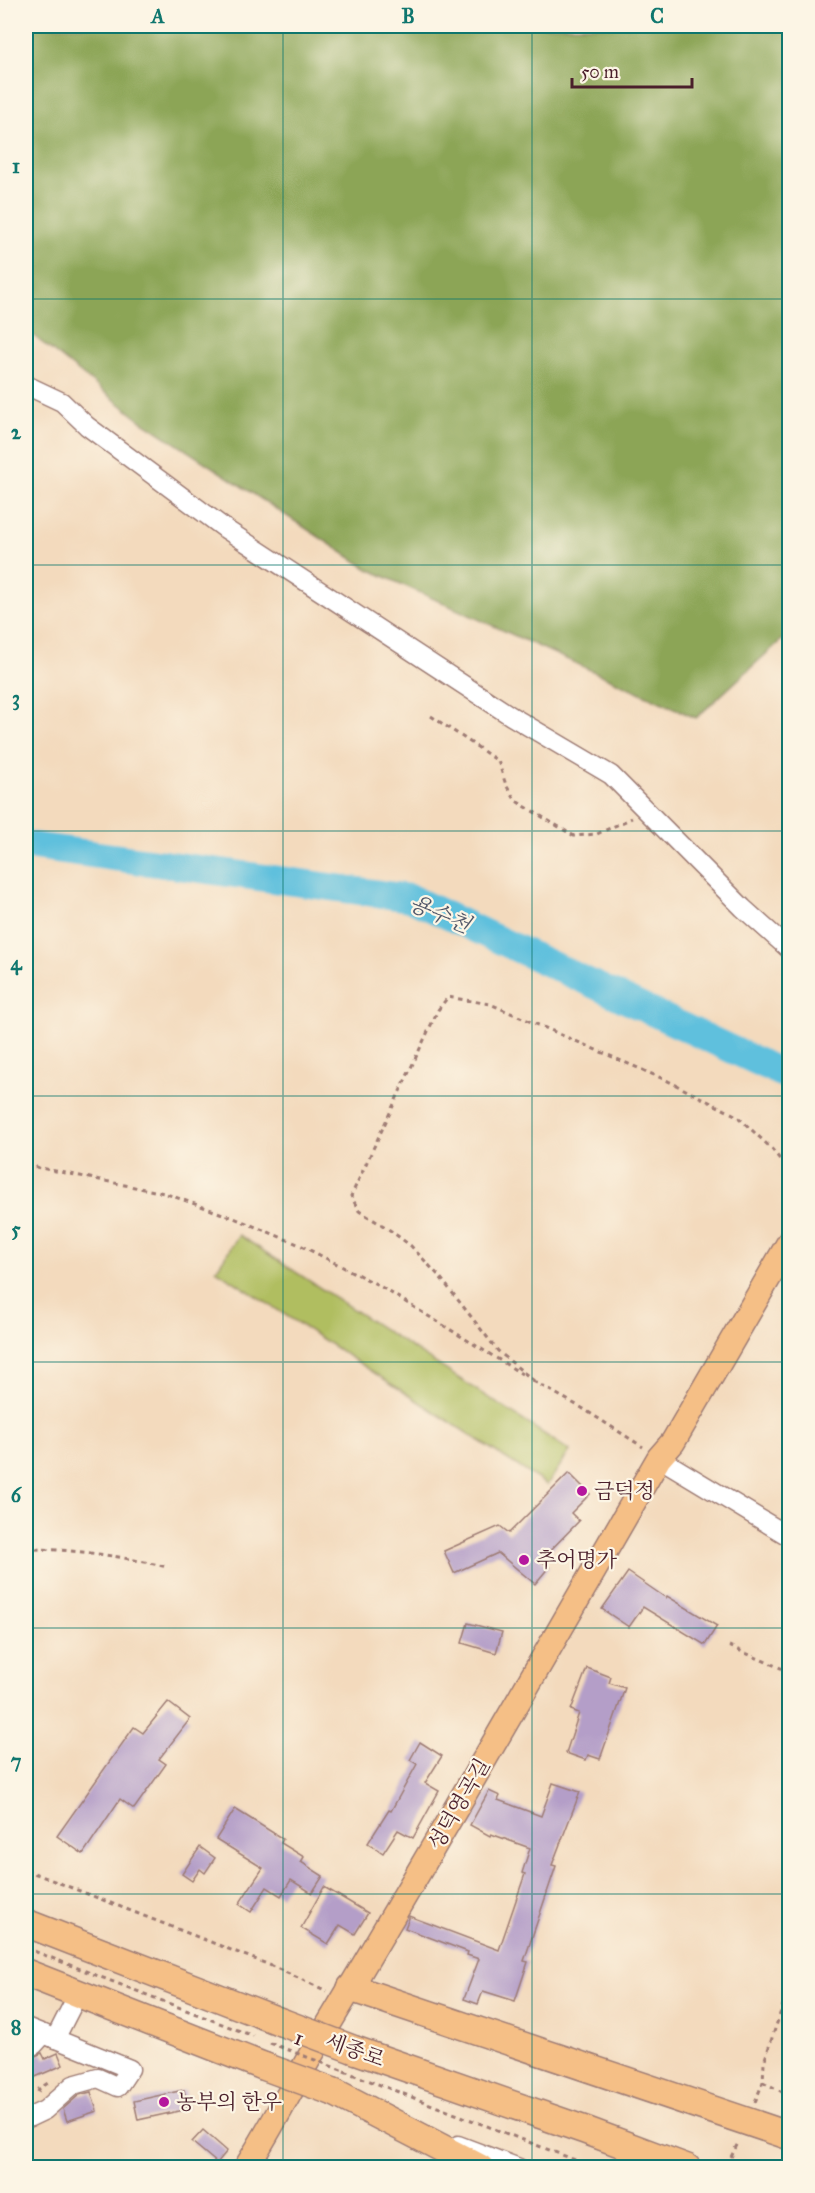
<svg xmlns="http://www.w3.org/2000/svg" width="815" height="2193" font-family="'IM FELL Great Primer','Noto Serif KR',serif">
<rect width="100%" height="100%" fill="#fcf5e5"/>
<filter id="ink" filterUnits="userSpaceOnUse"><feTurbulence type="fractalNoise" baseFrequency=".0167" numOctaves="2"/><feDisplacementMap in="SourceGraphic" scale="12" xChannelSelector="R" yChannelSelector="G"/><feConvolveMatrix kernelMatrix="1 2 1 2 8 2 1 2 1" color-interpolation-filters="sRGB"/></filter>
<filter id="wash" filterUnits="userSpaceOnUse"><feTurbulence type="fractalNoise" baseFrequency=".008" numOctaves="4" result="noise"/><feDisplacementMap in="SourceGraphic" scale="24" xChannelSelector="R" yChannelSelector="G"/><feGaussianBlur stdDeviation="1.35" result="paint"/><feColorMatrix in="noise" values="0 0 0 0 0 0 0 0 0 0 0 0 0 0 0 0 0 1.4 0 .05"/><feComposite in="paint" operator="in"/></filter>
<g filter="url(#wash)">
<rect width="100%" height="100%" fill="#f3dabd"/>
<polygon fill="#b0be61" stroke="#7d6e46" stroke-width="1.5" points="239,1235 570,1451 547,1485 216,1270"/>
<polygon fill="#8ca557" stroke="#6b6241" stroke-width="1.5" points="26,26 789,26 789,633 696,718 368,569 140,420 26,330"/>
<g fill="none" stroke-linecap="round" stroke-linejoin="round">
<polyline stroke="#5fc0dd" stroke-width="28" points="26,845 410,898 790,1077"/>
</g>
<g id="blocks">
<g fill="#b49ec8">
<polygon points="569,1473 590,1494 571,1513 579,1521 541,1560 549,1567 535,1584 498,1553 454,1573 444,1551 500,1526 509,1533"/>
<polygon points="628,1572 666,1598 667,1596 717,1626 705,1645 643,1607 629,1627 602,1609"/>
<polygon points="468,1623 502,1632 496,1653 462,1643"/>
<polygon points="587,1668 611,1677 609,1683 625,1688 600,1759 588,1755 586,1760 566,1753 579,1713 571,1710"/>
<polygon points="168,1702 190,1719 159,1759 166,1764 134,1809 120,1799 83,1854 57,1836 134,1727 143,1733"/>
<polygon points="420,1742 442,1756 425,1783 439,1791 413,1838 398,1830 383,1853 368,1843 389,1810 391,1811 417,1764 410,1760"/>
<polygon points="553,1783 580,1792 552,1865 556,1866 524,1961 528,1962 515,2001 483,1991 478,2004 464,1999 479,1959 467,1955 468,1952 405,1928 409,1918 409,1916 499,1950 525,1874 522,1873 530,1848 491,1834 490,1836 470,1825 489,1791 500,1796 498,1800 541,1816"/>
<polygon points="235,1809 283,1839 281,1843 304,1857 301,1862 323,1876 312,1893 291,1880 281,1896 267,1887 251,1912 239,1904 263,1868 216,1839"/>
<polygon points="200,1847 215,1858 205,1873 200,1869 192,1881 182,1874"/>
<polygon points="324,1887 368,1913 355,1934 340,1925 328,1944 301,1928"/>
<polygon points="42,2053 45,2059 58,2053 63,2065 26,2081 26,2060"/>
<polygon points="184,2090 188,2109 138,2120 134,2101"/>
<polygon points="91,2092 97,2111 67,2121 63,2109 79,2095"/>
<polygon points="203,2130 227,2151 217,2163 192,2142"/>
</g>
</g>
</g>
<g filter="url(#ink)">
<use href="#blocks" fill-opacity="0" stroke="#9e7c74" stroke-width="1.5"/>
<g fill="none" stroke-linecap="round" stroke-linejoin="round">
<g stroke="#9e7c74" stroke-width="21">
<g id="minor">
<polyline points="26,385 62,402 87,426 227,530 511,716 611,775 743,908 790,950"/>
<polyline points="659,1458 790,1537"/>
<polyline points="26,2027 130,2069 118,2087 98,2078 73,2085 45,2110 26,2119"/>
<polyline points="55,2039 78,1994"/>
<polyline points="26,2049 34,2045 44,2034"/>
<polyline points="458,2145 519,2168"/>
</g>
</g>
<g stroke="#9e7c74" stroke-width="27">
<path id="major" d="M246,2168C276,2120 301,2070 330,2022C442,1835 550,1646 659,1458L673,1442L790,1241"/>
</g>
<g stroke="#9e7c74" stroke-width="30">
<g id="highway">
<polyline points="26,1923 281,2022"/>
<polyline points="26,1973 263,2066"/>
<polyline points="351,1988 790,2136"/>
<polyline points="355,2050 585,2130 687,2168"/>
<polyline points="334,2092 480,2168"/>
</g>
</g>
<g stroke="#9e7c74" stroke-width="3" stroke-dasharray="4.5 4.5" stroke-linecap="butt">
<polyline points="431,716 498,761 506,785 516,801 574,836 597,834 632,818"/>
<polyline points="26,1165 164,1193 234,1218 300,1245 378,1285 522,1374"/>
<polyline points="533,1381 582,1408 643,1447"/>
<polyline points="534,1381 498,1351 440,1277 411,1246 387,1228 359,1211 351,1196 438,1010 448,997 490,1004 668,1081 737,1116 771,1148 790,1172"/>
<path d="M26,1549C74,1549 121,1556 167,1567"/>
<polyline points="729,1646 790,1672"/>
<polyline points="26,1870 267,1964 327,1991"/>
<polyline points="26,1948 253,2036"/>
<polyline points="344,2071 596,2168"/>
<polyline points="763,2082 790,2096"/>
<polyline points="38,2092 39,2089 48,2083"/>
<polyline points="755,2102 763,2082 764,2062 790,1984"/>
<polyline points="731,2157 739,2141"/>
</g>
<use href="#minor" stroke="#fff" stroke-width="18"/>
<use href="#major" stroke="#f5bf86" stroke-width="24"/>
<use href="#highway" stroke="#f5bf86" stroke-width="27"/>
<g stroke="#9e7c74" stroke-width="30" stroke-linecap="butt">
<g id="highway-bridge">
<polyline points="281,2022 355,2050"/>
<polyline points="263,2066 334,2092"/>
</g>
</g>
<polyline stroke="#9e7c74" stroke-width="3" stroke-dasharray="4.5 4.5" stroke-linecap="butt" points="270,2043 344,2071"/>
<use href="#highway-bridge" stroke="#f5bf86" stroke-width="27"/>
</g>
</g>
<path fill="none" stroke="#0f766e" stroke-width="1.5" stroke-opacity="0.55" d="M283,26V2168M532,26V2168M26,299H790M26,565H790M26,831H790M26,1096H790M26,1362H790M26,1628H790M26,1894H790"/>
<g fill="#b5179e" stroke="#fcf5e5" stroke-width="2">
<circle cx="582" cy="1491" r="6"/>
<circle cx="524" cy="1560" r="6"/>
<circle cx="164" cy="2102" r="6"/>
</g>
<g text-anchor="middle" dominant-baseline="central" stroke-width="4.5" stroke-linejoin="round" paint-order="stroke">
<g font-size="21" fill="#4a1f2b" stroke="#fcf5e5" text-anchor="start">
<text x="594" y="1491">금덕정</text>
<text x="536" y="1560">추어명가</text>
<text x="176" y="2102">농부의 한우</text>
</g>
<g font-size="21" fill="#4a1f2b" stroke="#fcf5e5">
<text transform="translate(459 1804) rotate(-60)">성덕영곡길</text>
<text transform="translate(299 2038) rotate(21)">1</text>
<text transform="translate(355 2050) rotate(20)">세종로</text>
</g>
<g font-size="22" font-style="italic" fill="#515769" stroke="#fcf5e5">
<text transform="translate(440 914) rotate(23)">용수천</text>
</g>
</g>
<rect width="815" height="2193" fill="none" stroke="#fcf5e5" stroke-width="66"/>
<path d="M572 78v9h120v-9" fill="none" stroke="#4a1f2b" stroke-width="3"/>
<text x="581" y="78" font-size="18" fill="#4a1f2b" stroke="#fcf5e5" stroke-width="4.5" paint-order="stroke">50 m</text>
<rect x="33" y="33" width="749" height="2127" fill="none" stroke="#0f766e" stroke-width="2"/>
<g font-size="20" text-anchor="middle" font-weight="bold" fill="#0f766e">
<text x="158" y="23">A</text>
<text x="408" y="23">B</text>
<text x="657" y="23">C</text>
<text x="16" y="173">1</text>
<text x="16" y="439">2</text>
<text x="16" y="705">3</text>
<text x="16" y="970">4</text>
<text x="16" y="1236">5</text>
<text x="16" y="1502">6</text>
<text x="16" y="1768">7</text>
<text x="16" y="2034">8</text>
</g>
</svg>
